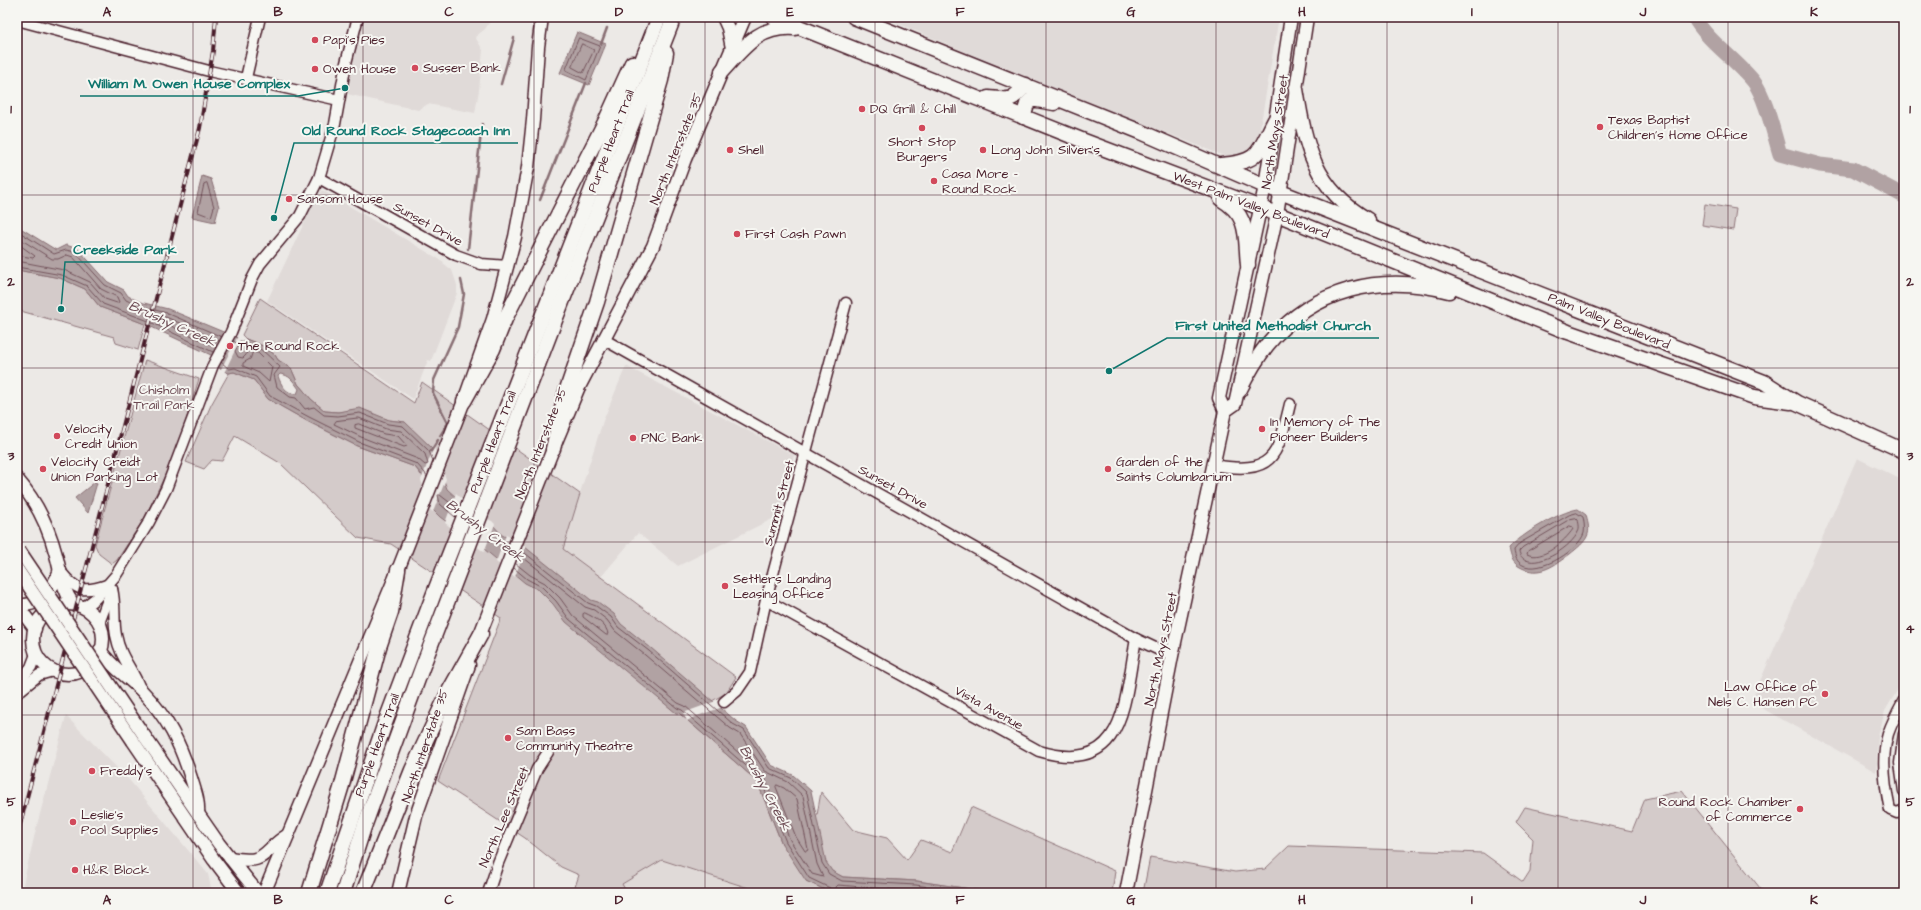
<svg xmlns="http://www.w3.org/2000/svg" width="1921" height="910" font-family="'Architects Daughter',sans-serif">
<rect width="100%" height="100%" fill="#ece9e6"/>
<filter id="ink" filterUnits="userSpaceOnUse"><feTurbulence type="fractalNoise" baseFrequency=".025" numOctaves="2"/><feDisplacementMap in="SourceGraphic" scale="8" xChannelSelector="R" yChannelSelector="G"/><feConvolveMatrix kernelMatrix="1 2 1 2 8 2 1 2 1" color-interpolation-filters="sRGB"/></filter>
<g filter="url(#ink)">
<g fill="#e0dad8">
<polygon points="364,17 493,17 485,29 475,37 483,50 479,90 475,113 428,104 418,110 347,94 359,31"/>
<polygon points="883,17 1279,17 1258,140 1251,154 1239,160 1224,156 970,54"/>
<polygon points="322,190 444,262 443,263 452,270 457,285 457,293 431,361 428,360 413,399 267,301 315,200"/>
<polygon points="626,366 794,455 778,516 678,566 638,533 601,577 562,549 603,421"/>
<polygon points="1857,458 1904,481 1904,679 1885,711 1878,737 1876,772 1751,702"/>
<polygon points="66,716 130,781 208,874 212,893 21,893 36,829"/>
<polygon points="661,860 757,891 766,890 774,893 573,893 622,884"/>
</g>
<g fill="#d4cbca" stroke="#8f757a">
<polygon points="1705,204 1736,209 1733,230 1702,225"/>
<polygon points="17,270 60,278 85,289 100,307 145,324 138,350 116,343 114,337 17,310"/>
<polygon points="260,298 414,403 422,382 580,494 563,549 736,677 726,693 712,701 679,713 757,781 782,844 817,815 821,792 853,830 887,838 907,860 921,840 952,852 971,807 1115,871 1112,893 997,893 917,881 843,877 831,871 806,881 832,893 774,893 766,890 758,891 662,860 622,884 627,893 573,893 579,875 561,867 525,838 438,781 501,618 391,544 358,538 280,463 235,436 222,461 212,460 204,469 186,462 211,405 229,373 234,372 254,380 268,399 307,421 357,446 415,467 421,475 405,422 389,420 360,409 338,412 325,411 311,399 298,384 291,368 278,360 275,355 263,346 246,339 242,335"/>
<polygon points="145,360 199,379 181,436 168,469 145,517 117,560 112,564 99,554 95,545"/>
<polygon points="1682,791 1764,893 1653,892 1502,893 1480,890 1474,893 1143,893 1150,857 1235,872 1265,869 1289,846 1483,853 1523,882 1530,871 1533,839 1516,822 1525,807 1632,831 1645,799"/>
</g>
<g fill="#b1a2a3" stroke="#886e73" fill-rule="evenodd">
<polygon points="577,32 606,44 589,85 560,73"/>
<polygon points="202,176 211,179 219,207 215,222 192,217"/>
<path d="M17,228L22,229L56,250L66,245L78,249L108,282L124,290L128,296L140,302L168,309L245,341L246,339L263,346L275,355L278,360L291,368L298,384L311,399L325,411L338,412L360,408L389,420L405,422L433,449L447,489L479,518L491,523L502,535L525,547L591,600L598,602L614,614L621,624L651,648L736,721L746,727L771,765L793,775L811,791L826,862L832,871L843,877L917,881L997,893H832L806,881L782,844L757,781L679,713H676L566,622L553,604L539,590L525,583L484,549L440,517L431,508L422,475L415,467L357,446L307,421L268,399L254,380L234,372L229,373L221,370L211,355L145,324L100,307L85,289L60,278L17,270ZM280,374C290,375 293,381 299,389L297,394C286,394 281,385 278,376Z"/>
<polygon points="95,482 97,483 88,513 75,498"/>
<path d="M1578,509L1586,515C1587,520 1590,528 1588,534C1586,542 1576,549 1570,554C1555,565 1540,577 1522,568C1513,564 1511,558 1509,548C1522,534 1559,512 1578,509Z"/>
<polygon points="1653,892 1711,893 1522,893 1535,893"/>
</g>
<g fill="#ece9e6">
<polygon points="238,336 244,339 245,337 243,341 240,340 224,373 220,371"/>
<polygon points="434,447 446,479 433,512 429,509 421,480"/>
<polygon points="456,493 480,516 492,521 495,524 484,552 445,523"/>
<polygon points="506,535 526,546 515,577 496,562"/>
<polygon points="716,701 723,707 694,717 687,721 683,713"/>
</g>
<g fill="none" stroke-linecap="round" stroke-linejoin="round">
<g stroke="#73535b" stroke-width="1">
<polygon points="579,38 600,46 586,80 566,70"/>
<polygon points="582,44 594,50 583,73 572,67"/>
<polygon points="207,183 214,207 211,217 198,212 204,184"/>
<polyline points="17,232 21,233 54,254 66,250 75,252 105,285 121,293 126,300 139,306 167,313 222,337"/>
<polyline points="17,237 52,259 58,259 67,255 73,257 101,289 117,297 119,302 117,303 105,299 90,282 64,270 17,261"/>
<polyline points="17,243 35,256 33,258 17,255"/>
<polyline points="17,267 62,275 87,286 103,304 146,320 213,352"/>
<path d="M233,341L239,344L235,351L238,357L243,358L246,355L247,351L246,346L249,344C262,347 271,359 280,367L274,375L277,387L290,397L296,398L305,409L314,407L324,415L338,416L360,413L388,424L403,426L429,451L433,461"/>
<polyline points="216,347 156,319 155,317 166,317 219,341"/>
<polygon points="253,352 258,353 272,367 269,382 259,373 243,366 243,363 250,359"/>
<polyline points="221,362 229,369 235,368 256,377 270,396 309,417 359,442 417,464 425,473 427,478"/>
<polygon points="359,418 386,429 401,431 425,454 428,464 425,465 418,459 361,437 334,424 336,421"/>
<polygon points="359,424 384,434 398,436 407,446 404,447 355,428 355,425"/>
<path d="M1577,513L1583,517C1584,522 1585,528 1584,533C1578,554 1518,588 1514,550L1520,543L1569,515Z"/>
<polyline points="455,517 440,504 438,495 440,495 458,509"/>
<path d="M1576,518L1578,520C1579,524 1580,529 1578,532C1572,546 1541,567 1526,560C1522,558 1520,556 1519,551L1523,547L1570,519Z"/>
<path d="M1570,526L1573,527V529C1565,541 1542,562 1527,554L1528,551Z"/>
<polyline points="521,550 588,603 596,606 611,617 618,627 649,651 733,724 744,730 769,768 791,778 807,793 822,863 829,874 842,881 916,885 968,893"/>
<polyline points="515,563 530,575 545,583 560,598 573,616 678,703 685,706 763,774 790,840 812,874 823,877 817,864 803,796 788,782 765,771 740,734 730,728 645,655 615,631 607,620 594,610 585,607 519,554"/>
<polyline points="514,568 527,579 542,587 556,601 569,619 677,708 682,710 760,778 786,842 809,878 830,888 832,893"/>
<path d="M585,613C594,617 608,625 608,635H606L583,617V614Z"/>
<polygon points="777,785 784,788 797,799 808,849 807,851 805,851 796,837 776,787"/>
<polyline points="837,893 836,887 838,885 932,893"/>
</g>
<g stroke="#886e73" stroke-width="2.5">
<polyline points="601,44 607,28"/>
<polyline points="501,84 514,38"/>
<polyline points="540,200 586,83"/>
<polyline points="468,249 482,124"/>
<polyline points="440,436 448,423 433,393 434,380 458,327 464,294 461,280"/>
<polyline points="431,451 438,440"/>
</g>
<path stroke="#b1a2a3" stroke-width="15" d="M1694,17C1707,41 1737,60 1754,82C1766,98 1774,135 1780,154L1820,165L1853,169L1904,196"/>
<g stroke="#4a1f2b" stroke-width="13">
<g id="minor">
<polyline points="17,20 209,71 339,100"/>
<polyline points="246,78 260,17"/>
<polyline points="319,178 456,255 481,264 508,266"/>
<polyline points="603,339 1136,639 1172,656"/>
<path d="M1213,465C1274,475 1277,458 1290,404"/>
<path d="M61,572C76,591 84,593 107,585"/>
<path d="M112,589C116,604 113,620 116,635C120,657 131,667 139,686"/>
<path d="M766,600L1039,751C1127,777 1124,700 1136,639"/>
<polyline points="83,608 96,598 116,575 149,522 166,489 213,365 231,332 252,279 260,264 300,216 319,178 335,124 346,63 358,17"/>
<polyline points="99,623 112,589"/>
<polyline points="17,685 31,667 36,654"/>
<polyline points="17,693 39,675 53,671"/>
<path d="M1904,700C1898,711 1892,722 1888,734C1881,757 1885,787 1890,810L1897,813L1904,810"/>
<polyline points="724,702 737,691 750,672 766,600 846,303"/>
<polyline points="1904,734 1900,763 1904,791"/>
<polyline points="488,893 498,863 537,769 548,752"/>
</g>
</g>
<g stroke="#4a1f2b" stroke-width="15">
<g id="major">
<polyline points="723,17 728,28 732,48"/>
<polyline points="1225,411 1235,404 1277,214 1307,17"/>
<path d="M17,479C36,501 49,528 56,555C61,573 62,589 73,604"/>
<circle cx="68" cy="639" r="35"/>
<path d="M17,605C41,607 52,591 60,570"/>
<polyline points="17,610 26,617 35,629"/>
<polyline points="477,642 553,449 578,389 653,246 685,159 745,17"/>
<path d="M100,650C111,667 128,677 142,691C168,718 180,743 191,778C195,791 199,801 198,814"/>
<polyline points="143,734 219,844 258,893"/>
<polyline points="133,741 214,860 239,893"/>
<path d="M230,858C269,865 261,851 288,835"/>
<polyline points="264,893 398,570 464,401 493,319 515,237 528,167 533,120 538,47 542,17"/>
<polyline points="398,893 416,816 469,665"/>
<polyline points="1126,893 1172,656 1225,411 1219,398 1265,186 1291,17"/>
</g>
</g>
<g stroke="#4a1f2b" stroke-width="17">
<g id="highway">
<polyline points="774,17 1084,141 1277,214 1568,332 1754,397 1791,402"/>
<polyline points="854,17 1141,132 1265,186 1764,382 1797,403 1904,451"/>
<path d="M722,71C744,47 759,25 795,28"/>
<path d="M1296,89C1305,145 1314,189 1368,220"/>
<path d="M988,98C1010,100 1011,102 1026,85"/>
<polyline points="1023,117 1027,104 1031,100 1037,100 1054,103"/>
<path d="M1221,165C1261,162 1258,152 1275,120"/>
<path d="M1221,199C1250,216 1245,236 1248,265"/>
<path d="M1239,391C1247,375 1256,359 1267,345C1313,288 1381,273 1449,291"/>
<polyline points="464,401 493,349 505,319 606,120 632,63"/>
<polyline points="553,449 565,395 597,302 661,80 666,53"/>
<polyline points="309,893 342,785 379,647 391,612 398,570"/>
<polyline points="327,893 385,723 433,596 659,17"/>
<polyline points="343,893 364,827 422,668 562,302 674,17"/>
<polyline points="363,893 412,770 448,693 481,634"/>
</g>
</g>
<use href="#minor" stroke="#f6f6f2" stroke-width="10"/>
<use href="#major" stroke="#f6f6f2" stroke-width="12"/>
<use href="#highway" stroke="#f6f6f2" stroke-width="14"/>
<g stroke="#4a1f2b" stroke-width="4">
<polyline id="rail" points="17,836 200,128 213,51 216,17"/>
</g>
<use href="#rail" stroke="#f6f6f2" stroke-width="2.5" stroke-dasharray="8" stroke-linecap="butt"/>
<g stroke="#4a1f2b" stroke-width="15" stroke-linecap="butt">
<g id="major-bridge">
<polyline points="19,550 143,734"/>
<polyline points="17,569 133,741"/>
</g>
</g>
<use href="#major-bridge" stroke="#f6f6f2" stroke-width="12"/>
</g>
</g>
<path fill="none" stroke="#4a1f2b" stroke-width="1" stroke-opacity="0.55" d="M193,17V893M363,17V893M534,17V893M705,17V893M875,17V893M1046,17V893M1216,17V893M1387,17V893M1558,17V893M1728,17V893M17,195H1904M17,368H1904M17,542H1904M17,715H1904"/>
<g fill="#d1495b" stroke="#f6f6f2" stroke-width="1.5">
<circle cx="315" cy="40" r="4"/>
<circle cx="415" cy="68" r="4"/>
<circle cx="315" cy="69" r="4"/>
<circle cx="862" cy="109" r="4"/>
<circle cx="1600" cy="127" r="4"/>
<circle cx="922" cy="128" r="4"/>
<circle cx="730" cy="150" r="4"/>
<circle cx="983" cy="150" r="4"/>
<circle cx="934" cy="181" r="4"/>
<circle cx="289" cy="199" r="4"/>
<circle cx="737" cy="234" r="4"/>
<circle cx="230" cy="346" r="4"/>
<circle cx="1262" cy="429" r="4"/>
<circle cx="57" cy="436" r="4"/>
<circle cx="633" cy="438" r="4"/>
<circle cx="43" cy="469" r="4"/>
<circle cx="1108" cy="469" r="4"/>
<circle cx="725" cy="586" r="4"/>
<circle cx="1825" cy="694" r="4"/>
<circle cx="508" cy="738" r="4"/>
<circle cx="92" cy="771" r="4"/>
<circle cx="1800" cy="809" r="4"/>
<circle cx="73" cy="822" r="4"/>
<circle cx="75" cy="870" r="4"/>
</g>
<g text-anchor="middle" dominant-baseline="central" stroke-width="4" stroke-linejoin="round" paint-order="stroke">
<g font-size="13" fill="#4a1f2b" stroke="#f6f6f2" text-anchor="start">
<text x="323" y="40">Papi's Pies</text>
<text x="423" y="68">Susser Bank</text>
<text x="323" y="69">Owen House</text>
<text x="870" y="109">DQ Grill &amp; Chill</text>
<text x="1608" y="120">Texas Baptist<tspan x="1608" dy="15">Children's Home Office</tspan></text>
<text x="922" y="142" text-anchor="middle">Short Stop<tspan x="922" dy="15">Burgers</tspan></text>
<text x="738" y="150">Shell</text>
<text x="991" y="150">Long John Silver's</text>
<text x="942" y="174">Casa More -<tspan x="942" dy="15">Round Rock</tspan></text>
<text x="297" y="199">Sansom House</text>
<text x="745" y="234">First Cash Pawn</text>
<text x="238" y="346">The Round Rock</text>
<text x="1270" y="422">In Memory of The<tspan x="1270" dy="15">Pioneer Builders</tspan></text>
<text x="65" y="429">Velocity<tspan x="65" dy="15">Credit Union</tspan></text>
<text x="641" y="438">PNC Bank</text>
<text x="51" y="462">Velocity Creidt<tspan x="51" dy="15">Union Parking Lot</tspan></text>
<text x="1116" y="462">Garden of the<tspan x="1116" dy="15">Saints Columbarium</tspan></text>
<text x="733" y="579">Settlers Landing<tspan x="733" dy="15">Leasing Office</tspan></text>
<text x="1817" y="687" text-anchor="end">Law Office of<tspan x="1817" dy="15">Nels C. Hansen PC</tspan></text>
<text x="516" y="731">Sam Bass<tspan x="516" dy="15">Community Theatre</tspan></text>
<text x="100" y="771">Freddy's</text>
<text x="1792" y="802" text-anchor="end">Round Rock Chamber<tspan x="1792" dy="15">of Commerce</tspan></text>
<text x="81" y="815">Leslie's<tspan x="81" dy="15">Pool Supplies</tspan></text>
<text x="83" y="870">H&amp;R Block</text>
</g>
<g font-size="13" fill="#4a1f2b" stroke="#f6f6f2">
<text transform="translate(1275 132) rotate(-81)">North Mays Street</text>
<text transform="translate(611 141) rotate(-69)">Purple Heart Trail</text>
<text transform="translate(676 149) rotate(-68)">North Interstate 35</text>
<text transform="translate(1251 205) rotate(21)">West Palm Valley Boulevard</text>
<text transform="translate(428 224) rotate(29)">Sunset Drive</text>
<text transform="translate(1609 321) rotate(22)">Palm Valley Boulevard</text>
<text transform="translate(493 442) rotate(-69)">Purple Heart Trail</text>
<text transform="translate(541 443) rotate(-68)">North Interstate 35</text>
<text transform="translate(893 487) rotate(29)">Sunset Drive</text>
<text transform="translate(779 503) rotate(-75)">Summit Street</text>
<text transform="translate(1161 649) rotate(-78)">North Mays Street</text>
<text transform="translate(989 708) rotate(29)">Vista Avenue</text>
<text transform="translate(377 745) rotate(-70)">Purple Heart Trail</text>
<text transform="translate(425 746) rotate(-71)">North Interstate 35</text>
<text transform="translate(504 817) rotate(-67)">North Lee Street</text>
</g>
<g font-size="13" fill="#6c4a53" stroke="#f6f6f2">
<text x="164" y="390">Chisholm<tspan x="164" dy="15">Trail Park</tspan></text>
</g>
<g font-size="14" font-style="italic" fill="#6e4d55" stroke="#f6f6f2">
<text transform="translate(172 324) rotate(24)">Brushy Creek</text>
<text transform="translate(485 531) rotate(37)">Brushy Creek</text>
<text transform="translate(765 788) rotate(62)">Brushy Creek</text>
</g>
</g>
<path fill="none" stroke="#0f766e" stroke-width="1.5" d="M345 88L298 96H80M274 218L294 143H518M61 309L65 262H184M1109 371L1167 338H1379"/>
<g fill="#0f766e" stroke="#f6f6f2" stroke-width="1.5">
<circle cx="345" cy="88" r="4"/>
<circle cx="274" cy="218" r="4"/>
<circle cx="61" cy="309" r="4"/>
<circle cx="1109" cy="371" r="4"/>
</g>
<g font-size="14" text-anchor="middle" font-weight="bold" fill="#0f766e" stroke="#f6f6f2" stroke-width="4" stroke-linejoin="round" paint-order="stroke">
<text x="189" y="88">William M. Owen House Complex</text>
<text x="406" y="135">Old Round Rock Stagecoach Inn</text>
<text x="125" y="254">Creekside Park</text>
<text x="1273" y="330">First United Methodist Church</text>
</g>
<rect width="1921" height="910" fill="none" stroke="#f6f6f2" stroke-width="44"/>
<rect x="22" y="22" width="1877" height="866" fill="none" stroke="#4a1f2b" stroke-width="1.5"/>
<g font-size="13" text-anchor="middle" font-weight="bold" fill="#4a1f2b">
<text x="107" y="16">A</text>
<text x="278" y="16">B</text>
<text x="449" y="16">C</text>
<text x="619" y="16">D</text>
<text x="790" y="16">E</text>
<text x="960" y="16">F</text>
<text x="1131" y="16">G</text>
<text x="1302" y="16">H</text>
<text x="1472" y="16">I</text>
<text x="1643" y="16">J</text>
<text x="1814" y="16">K</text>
<text x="11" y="113">1</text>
<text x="1910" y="113">1</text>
<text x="11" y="286">2</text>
<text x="1910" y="286">2</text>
<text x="11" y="460">3</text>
<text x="1910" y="460">3</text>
<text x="11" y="633">4</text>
<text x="1910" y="633">4</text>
<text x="11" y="806">5</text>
<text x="1910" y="806">5</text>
<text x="107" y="904">A</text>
<text x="278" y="904">B</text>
<text x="449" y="904">C</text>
<text x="619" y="904">D</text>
<text x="790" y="904">E</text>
<text x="960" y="904">F</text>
<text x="1131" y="904">G</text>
<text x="1302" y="904">H</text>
<text x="1472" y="904">I</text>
<text x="1643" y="904">J</text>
<text x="1814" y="904">K</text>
</g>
</svg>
